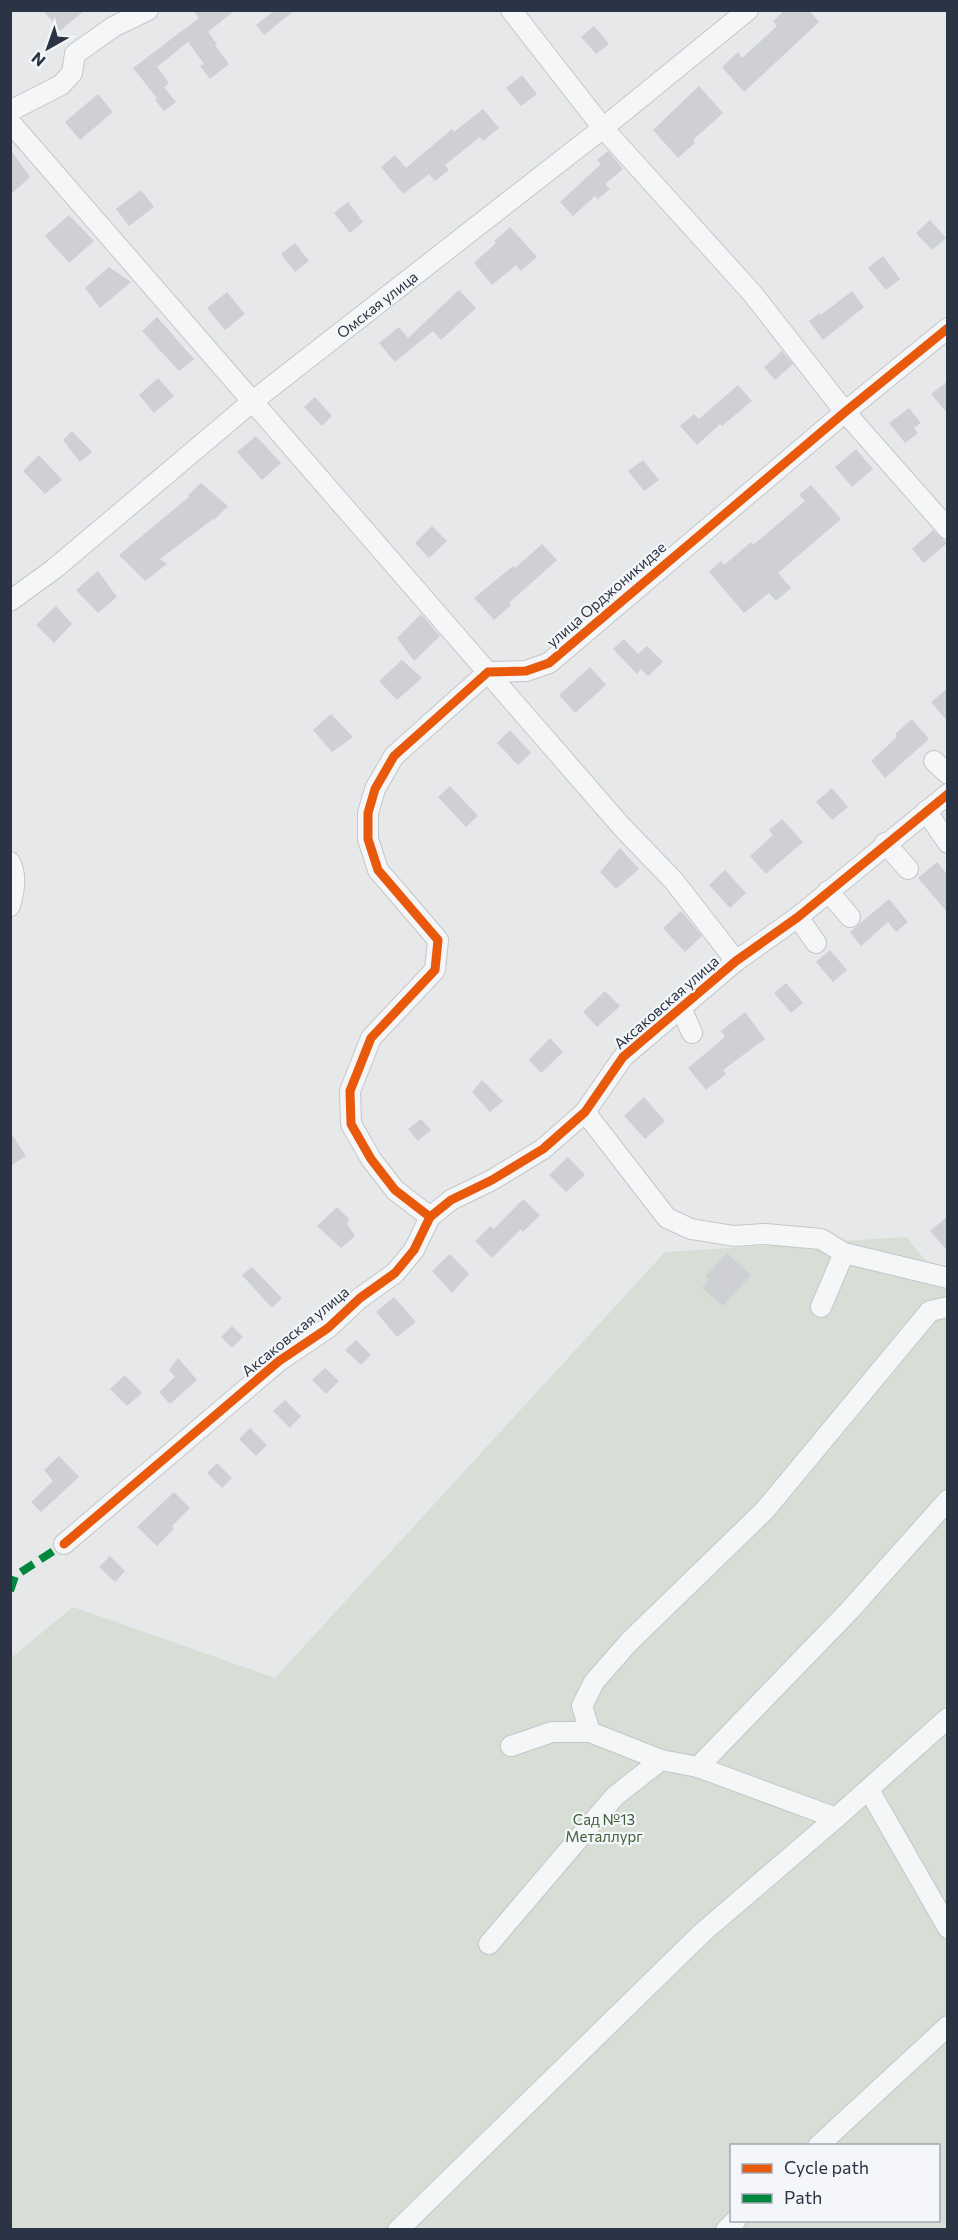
<svg xmlns="http://www.w3.org/2000/svg" width="958" height="2240" font-family="Commissioner,sans-serif">
<rect width="100%" height="100%" fill="#e6e8ea"/>
<path fill="#d6ded6" fill-rule="evenodd" d="M906,1237L948,1287L947,2229L11,2230V1658L73,1607L275,1678L665,1252ZM732,2146H938V2220H732Z"/>
<g fill="#ced0d3">
<polygon points="43,10 85,10 60,31"/>
<polygon points="193,10 235,10 208,32 217,44 215,45 229,64 210,79 200,66 204,64 188,42 157,67 169,83 164,87 176,102 164,111 155,100 157,98 133,68 199,18"/>
<polygon points="275,10 295,10 264,35 256,25"/>
<polygon points="785,10 809,10 819,22 744,92 722,67 738,52 742,58 777,26 773,21"/>
<polygon points="594,26 609,44 596,54 581,37"/>
<polygon points="522,75 537,94 521,106 506,88"/>
<polygon points="699,86 723,113 693,140 695,143 678,158 653,130"/>
<polygon points="98,94 113,112 80,140 65,122"/>
<polygon points="483,109 499,128 483,141 480,137 445,165 449,170 435,181 429,174 403,194 381,167 395,155 406,168 452,129 454,132"/>
<polygon points="10,149 30,177 10,195"/>
<polygon points="608,151 623,169 605,184 610,189 598,199 595,196 573,216 560,202 601,164 597,160"/>
<polygon points="141,190 154,207 129,226 116,209"/>
<polygon points="348,202 363,222 350,233 334,213"/>
<polygon points="69,215 94,241 69,263 45,236"/>
<polygon points="930,220 946,238 932,250 916,233"/>
<polygon points="510,227 537,257 521,271 516,265 492,285 474,263 496,243 494,241"/>
<polygon points="295,243 309,261 295,272 281,254"/>
<polygon points="883,256 900,279 886,290 868,268"/>
<polygon points="109,267 131,282 100,308 85,288"/>
<polygon points="459,290 476,308 441,340 433,331 395,362 379,343 399,327 408,338"/>
<polygon points="852,291 864,307 823,340 809,321 820,313 821,315"/>
<polygon points="227,292 245,314 225,330 207,308"/>
<polygon points="157,317 194,359 179,371 142,331"/>
<polygon points="782,351 793,364 775,380 764,367"/>
<polygon points="158,378 174,396 154,413 139,395"/>
<polygon points="948,381 948,414 931,394"/>
<polygon points="738,385 752,401 722,426 720,424 697,445 680,426 694,414 699,419"/>
<polygon points="315,397 332,416 322,426 304,407"/>
<polygon points="909,408 921,423 914,428 918,433 905,443 889,423"/>
<polygon points="72,431 92,452 80,462 63,440"/>
<polygon points="256,436 281,463 262,480 237,452"/>
<polygon points="856,449 873,469 852,487 835,467"/>
<polygon points="39,455 62,480 45,494 23,471"/>
<polygon points="643,460 659,480 644,491 628,471"/>
<polygon points="201,483 228,506 214,520 213,519 160,559 167,564 145,581 119,555 189,497 188,495"/>
<polygon points="811,485 841,519 778,573 791,588 776,601 769,593 744,613 709,572 721,561 724,565 751,542 753,545 805,501 799,495"/>
<polygon points="432,526 447,541 429,558 415,543"/>
<polygon points="933,530 947,543 924,563 912,549"/>
<polygon points="542,544 557,560 509,603 511,605 494,620 474,598 513,566 515,568"/>
<polygon points="98,571 117,597 98,613 76,590"/>
<polygon points="56,606 72,624 54,643 36,625"/>
<polygon points="421,614 440,636 414,661 397,638"/>
<polygon points="624,639 638,654 647,646 663,662 648,676 641,669 637,674 613,649"/>
<polygon points="402,660 422,678 397,700 379,681"/>
<polygon points="590,667 606,685 575,713 559,695"/>
<polygon points="948,688 948,722 931,702"/>
<polygon points="331,714 353,737 332,752 313,730"/>
<polygon points="912,719 929,739 885,778 871,761 897,737 895,734"/>
<polygon points="510,730 531,753 518,765 497,743"/>
<polygon points="450,786 478,816 466,827 438,797"/>
<polygon points="832,788 848,807 832,820 816,802"/>
<polygon points="782,819 803,842 766,874 750,856 773,835 769,830"/>
<polygon points="620,848 639,869 616,889 600,872"/>
<polygon points="937,862 948,875 948,913 918,878"/>
<polygon points="725,870 746,893 730,908 709,885"/>
<polygon points="889,899 908,922 896,932 888,922 861,946 850,932"/>
<polygon points="681,911 702,936 685,952 663,928"/>
<polygon points="830,950 847,970 833,982 816,962"/>
<polygon points="786,983 803,1003 791,1013 774,993"/>
<polygon points="605,991 620,1006 597,1027 583,1012"/>
<polygon points="745,1012 765,1039 723,1070 726,1074 706,1090 688,1068 725,1037 721,1031"/>
<polygon points="550,1038 563,1052 541,1073 529,1060"/>
<polygon points="482,1080 503,1101 490,1112 472,1092"/>
<polygon points="644,1097 665,1121 645,1139 624,1116"/>
<polygon points="421,1119 431,1130 418,1141 408,1129"/>
<polygon points="10,1132 26,1156 10,1166"/>
<polygon points="568,1157 585,1175 566,1192 549,1175"/>
<polygon points="523,1199 540,1215 523,1232 521,1229 492,1258 475,1241 490,1226 494,1229"/>
<polygon points="337,1207 349,1219 347,1224 355,1236 341,1248 317,1226"/>
<polygon points="948,1216 948,1252 930,1231"/>
<polygon points="727,1253 751,1275 723,1306 702,1288 709,1280 705,1277"/>
<polygon points="450,1254 469,1274 452,1293 432,1271"/>
<polygon points="252,1267 282,1298 272,1308 242,1275"/>
<polygon points="394,1297 416,1322 397,1337 376,1312"/>
<polygon points="232,1326 243,1337 232,1348 221,1337"/>
<polygon points="356,1340 371,1355 361,1365 345,1350"/>
<polygon points="178,1358 197,1380 170,1404 159,1392 175,1377 169,1370"/>
<polygon points="325,1368 339,1381 326,1394 312,1380"/>
<polygon points="125,1375 142,1393 127,1406 110,1389"/>
<polygon points="285,1400 301,1416 290,1428 273,1411"/>
<polygon points="250,1428 267,1445 256,1456 239,1439"/>
<polygon points="59,1456 79,1477 41,1512 31,1502 53,1481 44,1470"/>
<polygon points="217,1463 232,1478 222,1488 207,1473"/>
<polygon points="174,1492 190,1508 172,1526 174,1529 157,1546 137,1527"/>
<polygon points="110,1556 125,1571 115,1582 99,1567"/>
</g>
<g fill="none" stroke-linecap="round" stroke-linejoin="round">
<g stroke="#c4c6c8" stroke-width="22">
<g id="minor">
<polyline points="511,10 603,128 752,293 845,412 948,529"/>
<polyline points="10,111 61,85 72,73 75,54 113,27 148,10"/>
<polyline points="10,122 622,827 674,881 736,961"/>
<path id="s1" d="M10,601L54,569L253,401L603,128L748,10"/>
<polyline points="934,761 948,774"/>
<polyline points="926,811 948,843"/>
<polyline points="885,843 908,869"/>
<path d="M10,862C17,876 14,891 10,906"/>
<polyline points="828,891 850,917"/>
<polyline points="798,917 816,943"/>
<polyline points="681,1008 692,1033"/>
<polyline points="585,1112 667,1218 691,1229 734,1236 765,1234 821,1239 844,1253 948,1278"/>
<polyline points="430,1217 395,1190 371,1159 351,1124 350,1091 371,1038 435,970 438,940 378,870 368,839 368,813 375,789 394,756 488,672 526,671 549,663 845,412 948,328"/>
<polyline points="821,1307 844,1253"/>
<polyline points="64,1544 279,1361 328,1328 360,1298 395,1273 414,1250 430,1217 451,1200 492,1180 543,1149 585,1112 623,1057 736,961 798,917 948,794"/>
<polyline points="590,1732 582,1706 594,1682 629,1642 765,1510 930,1311 948,1307"/>
<polyline points="511,1746 552,1732 590,1732 661,1760 698,1767 836,1818"/>
<polyline points="698,1767 849,1611 948,1500"/>
<polyline points="869,1790 948,1928"/>
<polyline points="489,1944 615,1796 661,1760"/>
<polyline points="818,2146 948,2026"/>
<polyline points="398,2230 702,1933 836,1818 948,1718"/>
<polyline points="726,2230 736,2220"/>
</g>
</g>
<use href="#minor" stroke="#f5f6f7" stroke-width="20"/>
<polyline stroke="#00873e" stroke-width="8" stroke-dasharray="15 8" stroke-linecap="butt" points="10,1591 15,1576 64,1544"/>
<g stroke="#f4f6f9" stroke-width="13">
<g id="cycleway">
<polyline points="430,1217 395,1190 371,1159 351,1124 350,1091 371,1038 435,970 438,940 378,870 368,839 368,813 375,789 394,756 488,672 526,671 549,663 845,412 948,328"/>
<polyline points="64,1544 279,1361 328,1328 360,1298 395,1273 414,1250 430,1217 451,1200 492,1180 543,1149 585,1112 623,1057 736,961 798,917 948,794"/>
</g>
</g>
<use href="#cycleway" stroke="#e8590c" stroke-width="9"/>
</g>
<g text-anchor="middle" dominant-baseline="central" stroke-width="4.5" stroke-linejoin="round" paint-order="stroke">
<g font-size="15" fill="#2b3445" stroke="#f4f6f9">
<text stroke="none"><textPath href="#s1" startOffset="472">Омская улица</textPath></text>
<text transform="translate(606 594) rotate(-41)">улица Орджоникидзе</text>
<text transform="translate(666 1002) rotate(-41)">Аксаковская улица</text>
<text transform="translate(295 1331) rotate(-39)">Аксаковская улица</text>
</g>
<g font-size="15" fill="#3f6138" stroke="#f4f6f9">
<text x="604" y="1819">Сад №13<tspan x="604" dy="17">Металлург</tspan></text>
</g>
</g>
<rect width="958" height="2240" fill="none" stroke="#2b3445" stroke-width="24"/>
<rect x="730" y="2144" width="210" height="78" fill="#f4f6f9" stroke="#a4a8b1" stroke-width="1.5"/>
<rect x="742" y="2164" width="30" height="9" fill="#e8590c" stroke="#a4a8b1" stroke-width="1.5"/>
<text x="784" y="2174" font-size="18" fill="#2b3445">Cycle path</text>
<rect x="742" y="2194" width="30" height="9" fill="#00873e" stroke="#a4a8b1" stroke-width="1.5"/>
<text x="784" y="2204" font-size="18" fill="#2b3445">Path</text>
<g transform="translate(48 48) rotate(220)" stroke="#f4f6f9" stroke-width="4.5" paint-order="stroke">
<path d="M0-4.5L10 22L0 15L-10 22Z" fill="#2b3445"/>
<text y="-9" font-size="16" font-weight="bold" text-anchor="middle" fill="#2b3445">N</text>
</g>
</svg>
